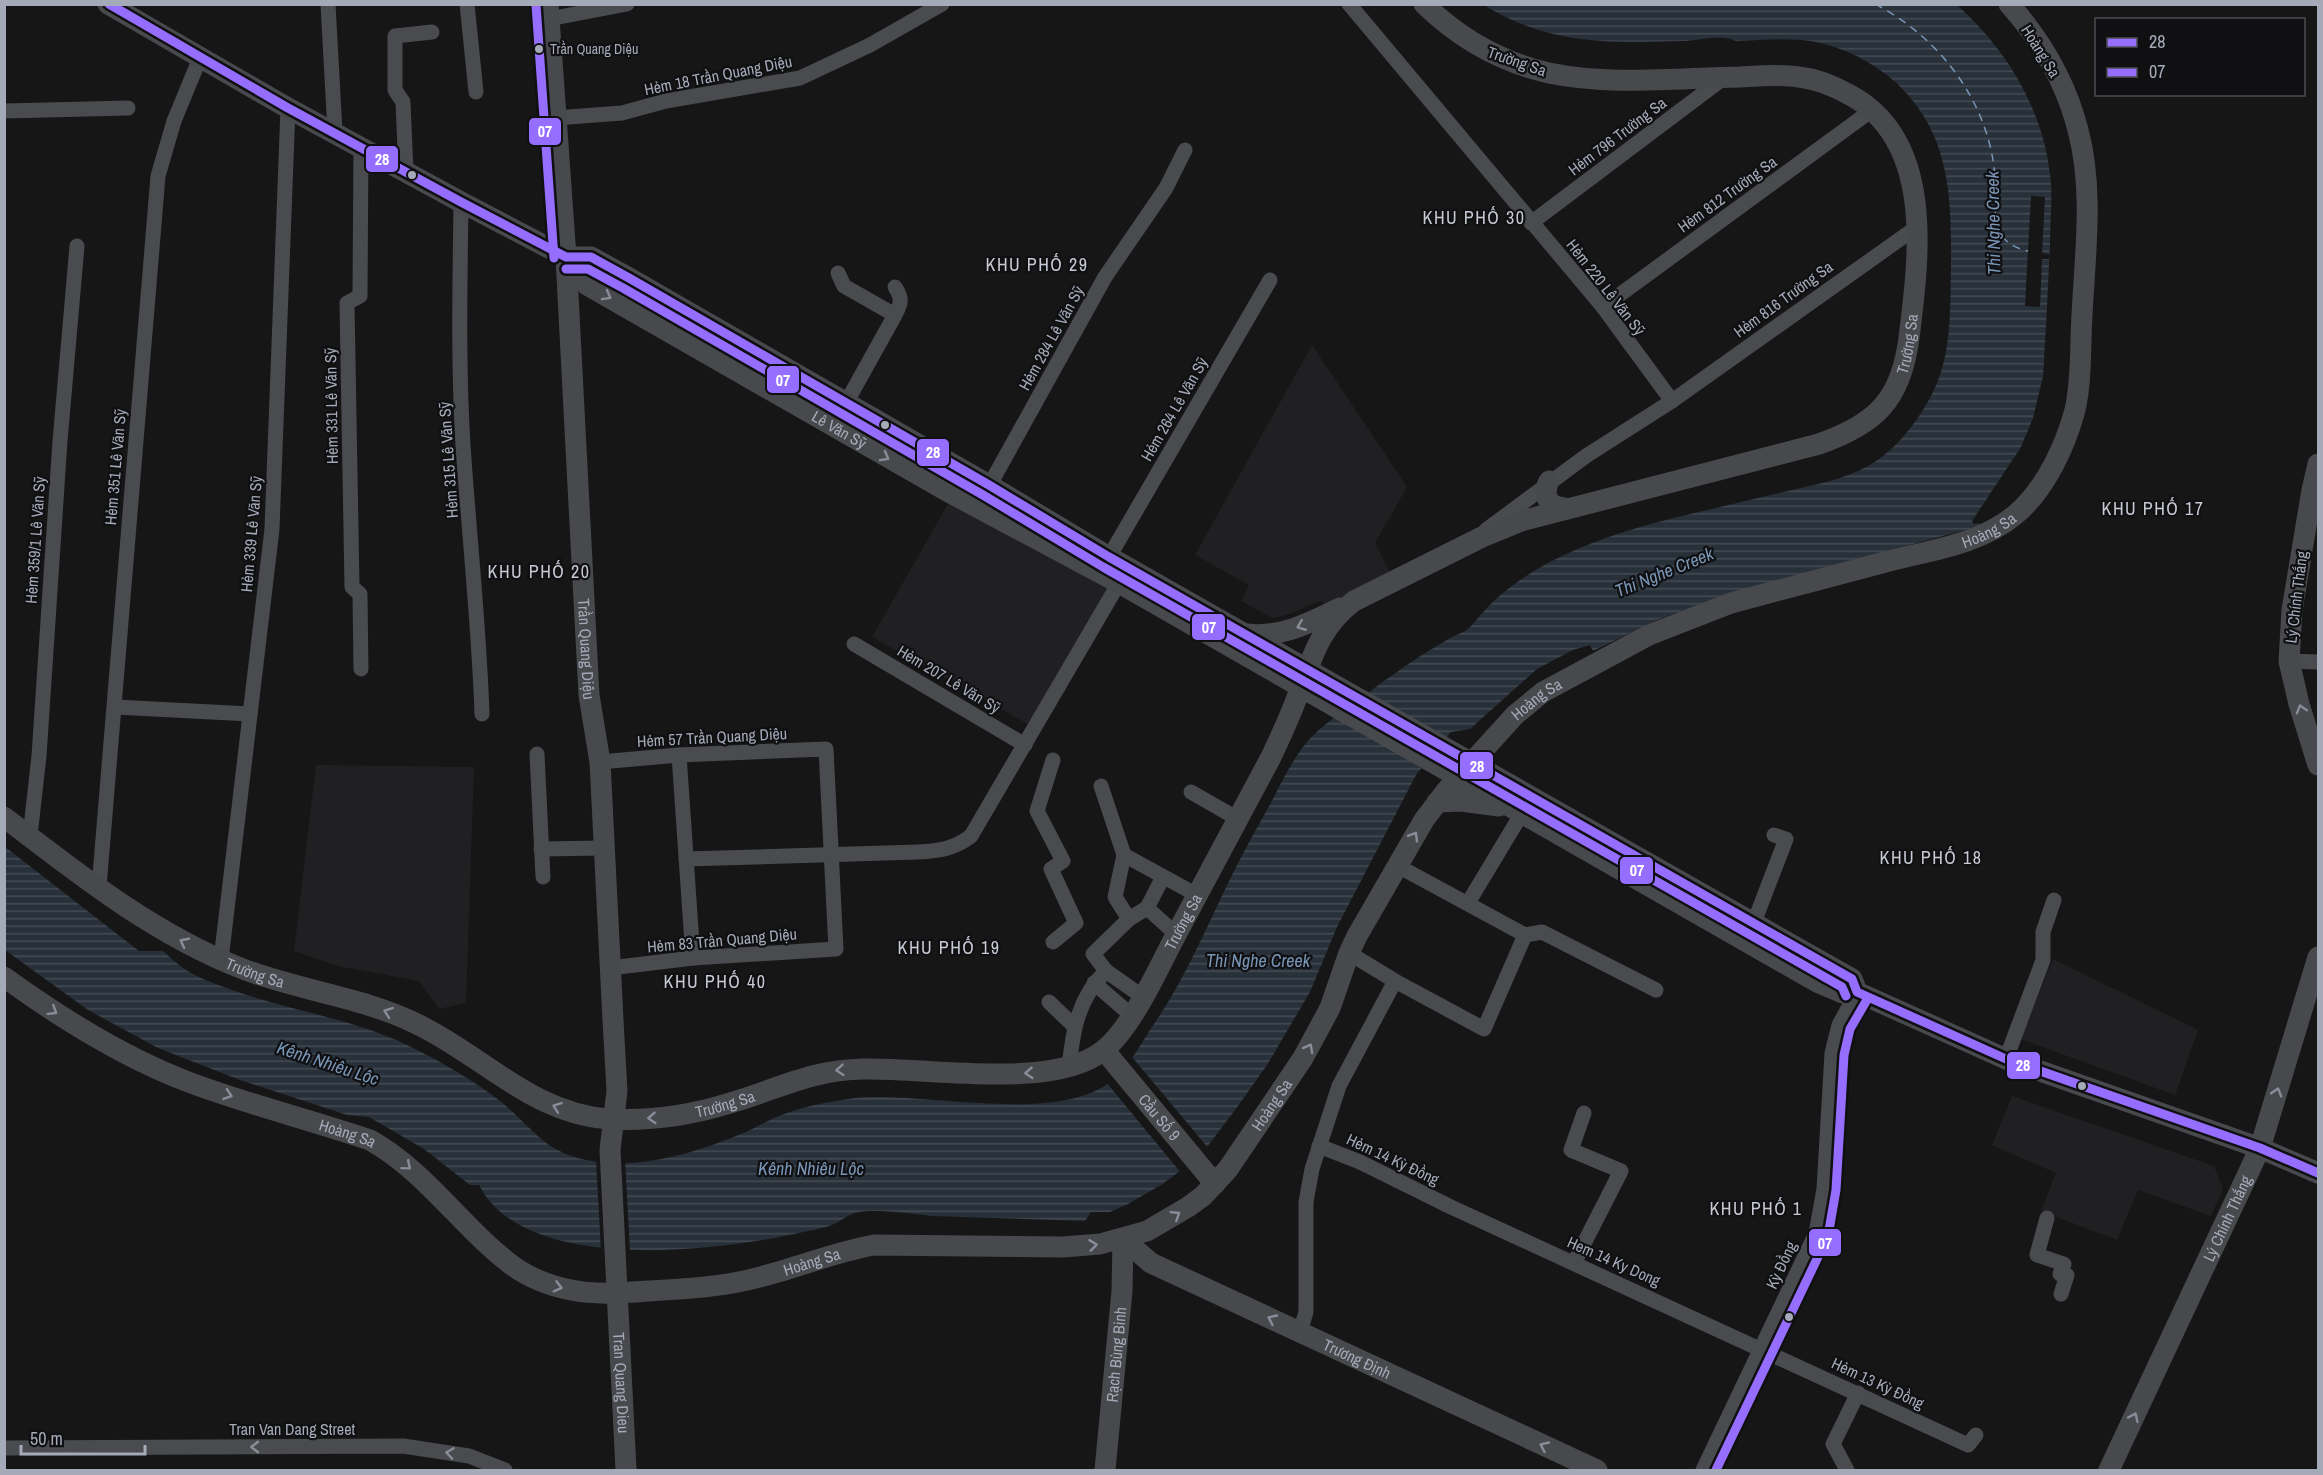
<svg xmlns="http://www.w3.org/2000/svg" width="2323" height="1475" font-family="'Archivo Narrow',sans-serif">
<defs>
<pattern id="water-rules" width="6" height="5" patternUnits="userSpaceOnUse" patternTransform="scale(1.5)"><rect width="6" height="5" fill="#283039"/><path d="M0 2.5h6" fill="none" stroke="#444b54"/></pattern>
</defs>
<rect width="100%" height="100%" fill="#161616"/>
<g fill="#202022">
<polygon points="1312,345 1407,487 1375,543 1391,575 1328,605 1320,601 1287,615 1272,618 1241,601 1249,585 1195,555"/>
<polygon points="952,497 1111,588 1031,726 872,637"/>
<polygon points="316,765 474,767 466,1003 439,1009 419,981 338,966 294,951"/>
<polygon points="2053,959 2198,1030 2175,1095 2020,1039"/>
<polygon points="2012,1096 2214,1166 2223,1189 2211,1216 2138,1190 2117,1240 2041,1211 2056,1173 1992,1145"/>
</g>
<path fill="url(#water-rules)" d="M1484,5H1957C2006,49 2042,107 2050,174C2053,196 2050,220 2050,243C2048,287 2046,331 2043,376L2033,418L2021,447L1972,521L1974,524L1979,523L1980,526L1728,594L1657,620L1593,651L1590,645L1573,650L1537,669L1470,729L1451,732L1416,775L1337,927L1310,992L1267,1065L1238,1106L1207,1147L1180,1171L1161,1185L1128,1204L1110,1212H1091L1085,1221L932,1216C914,1214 871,1208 855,1213C847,1215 841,1221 834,1224C825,1228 813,1230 803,1232C722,1251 525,1276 479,1185H470L424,1149L369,1117L347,1115L240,1080L158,1048L88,1010L5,950L4,846L139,951H163C170,957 176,963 183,968C197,978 216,984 232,990C295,1012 362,1020 421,1052C449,1066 475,1082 500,1101C533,1127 541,1150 586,1160C636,1171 695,1153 741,1134C758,1127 773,1117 790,1112C810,1105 833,1101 855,1098C925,1091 1062,1127 1115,1078C1131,1063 1142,1042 1154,1024C1187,976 1208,923 1234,871C1246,847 1259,824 1272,801C1280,785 1288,769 1298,754C1313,731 1335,717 1357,701C1385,680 1414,659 1445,641C1452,636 1461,634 1468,629C1475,623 1480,615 1486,609C1495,599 1505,591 1516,583C1590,530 1692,515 1779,493C1808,486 1841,481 1868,466C1895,451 1915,425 1930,398C1952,359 1950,312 1951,268C1952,193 1950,126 1887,75C1862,56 1833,43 1802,40C1780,38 1758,40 1736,41C1720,33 1699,41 1681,41C1608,43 1549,45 1484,5Z"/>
<g fill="#161616">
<polygon points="2031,196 2045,197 2042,253 2049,254 2049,259 2042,259 2040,307 2025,306"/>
<polygon points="1132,1057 1209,1149 1182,1174 1106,1082"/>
<polygon points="596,1159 625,1159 630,1252 601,1250"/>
</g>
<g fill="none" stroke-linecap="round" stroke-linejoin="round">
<path stroke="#7996b7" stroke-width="1.5" stroke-dasharray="8 6" stroke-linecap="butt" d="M1875,4C1937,36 1985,97 1994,167C1997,186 1992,208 1998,227C2002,241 2014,248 2028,251"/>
<g stroke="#494b4f" stroke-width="15">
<polyline points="328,4 335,132"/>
<polyline points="467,4 476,92"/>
<polyline points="1349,4 1603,307 1672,401 1586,456 1486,530"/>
<polyline points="549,19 627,4"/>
<polyline points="4,111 128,108"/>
<polyline points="555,118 622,113 666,101 800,78 870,45 942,4"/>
<polyline points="361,146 360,296 347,303 352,587 360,594 361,669"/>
<polyline points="406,172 403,102 395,90 395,36 432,32"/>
<path d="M461,202C460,283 458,364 463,445C469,535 479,624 482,714"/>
<polyline points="1531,223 1725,77"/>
<polyline points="838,273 844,286 895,315 846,403"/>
<polyline points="1603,307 1872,110"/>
<path d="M895,315C901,304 903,299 895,287"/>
<polyline points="1672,401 1917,227"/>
<polyline points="977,508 1105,277 1166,188 1185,150"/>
<polyline points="1109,557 1270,280"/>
<polyline points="854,644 1025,745"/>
<polyline points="2289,661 2318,662"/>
<polyline points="115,707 250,714"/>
<polyline points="537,754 543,877"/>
<polyline points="679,755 693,958"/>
<polyline points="1053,760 1037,811 1063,861 1051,869 1076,923 1053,942"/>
<polyline points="600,762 679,755 826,749 836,949 693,958 610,968"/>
<polyline points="1101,786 1124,855 1197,895"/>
<polyline points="1191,792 1238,819"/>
<polyline points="30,836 39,756 60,441 77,246"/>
<polyline points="541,849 604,848"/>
<polyline points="1124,855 1115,897 1129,919"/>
<path d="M686,859L918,852C939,851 954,849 971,836L1123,576"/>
<polyline points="1396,865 1525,935 1542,932 1656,990"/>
<polyline points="99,887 158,176 174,121 200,58"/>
<polyline points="1468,903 1522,813"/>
<polyline points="1147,908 1176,934"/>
<polyline points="1753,925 1786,839 1774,835"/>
<polyline points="1349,953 1395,981 1484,1029 1525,935"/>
<polyline points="221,960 272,529 288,108"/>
<polyline points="1094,983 1131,1015"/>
<polyline points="1143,997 1106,971 1093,954 1129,919 1147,908 1163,877"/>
<polyline points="1049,1002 1074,1026"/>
<polyline points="2006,1059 2043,960 2043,932 2054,900"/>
<path d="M1069,1067C1073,1030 1078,998 1106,971"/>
<polyline points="1319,1146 1360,1162 1451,1207 1968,1445 1976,1435"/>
<polyline points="2047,1218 2037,1255 2064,1264 2060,1274 2067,1275 2061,1294"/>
<polyline points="1574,1263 1621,1171 1571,1150 1584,1113"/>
<polyline points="1300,1332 1306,1312 1306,1202 1312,1169 1339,1086 1395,981"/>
<polyline points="4,1448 403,1446 469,1456 505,1470"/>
<polyline points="1703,1470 1816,1233 1824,1189 1832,1053 1839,1025 1857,992"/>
<polyline points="1847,1470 1833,1444 1858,1393"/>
</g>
<g stroke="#48494d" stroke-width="21">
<path id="s1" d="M108,4L288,108L461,202L566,257L587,285L945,490L1119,583L1817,982L1843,993L1857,992L2006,1059L2260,1148L2318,1173"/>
<path id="s2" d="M548,4L566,257L589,695L600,762L613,1020L617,1091L610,1150L626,1470"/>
<polyline points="566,257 591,257 629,278 989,485 1109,557 1852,979 1857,992"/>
<polyline points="2318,464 2312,490 2292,610 2289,661 2299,704 2318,765"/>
<path d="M1549,481C1542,496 1548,506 1564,508"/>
<path d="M1247,634C1282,638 1309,623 1340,608"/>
<polyline points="1437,802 1461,801 1499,806"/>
<path id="s3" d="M4,817C78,874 155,935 243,969C300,991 363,997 419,1025C483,1056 533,1114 609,1119C649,1121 692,1115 730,1103C778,1089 811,1070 863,1069C927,1067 1053,1091 1104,1050C1134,1025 1158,968 1177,933C1208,874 1240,816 1271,757C1281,736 1291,714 1299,692C1313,655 1320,627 1354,601L1482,537L1521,521L1819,444C1876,424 1901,400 1909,338C1919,257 1935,141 1850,95C1834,86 1817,79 1799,77C1779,74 1759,76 1740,77C1677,78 1611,86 1549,73C1500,62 1460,39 1424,4"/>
<path id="s4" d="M4,977C62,1019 124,1058 191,1083C250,1105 311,1120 370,1140C427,1172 462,1228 513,1266C530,1278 550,1286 571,1290C596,1295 622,1293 648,1291C685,1289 724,1287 760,1277C799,1267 835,1252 874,1245L1063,1247L1100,1244L1147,1231L1188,1207L1203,1196L1228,1169L1303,1058L1330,1008L1349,953L1357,936L1424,820L1446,791L1515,715L1543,692L1649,635L1731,603C1784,589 1836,575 1889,561C1932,550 1980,544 2015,515C2045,490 2065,447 2075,410C2082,379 2080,346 2082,315C2085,254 2094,190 2078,130C2066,83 2041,40 2009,4"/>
<path id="s5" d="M1104,1050L1215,1184"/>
<path id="s6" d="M1123,1239L1151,1263L1597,1470"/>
<path id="s7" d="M1105,1470L1122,1291L1123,1239"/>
<path id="s8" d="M2109,1470L2260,1148L2318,957"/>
</g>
<g stroke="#101012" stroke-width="14">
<polyline id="bus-1" points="109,4 288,108 461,202 566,257 591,257 629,278 989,485 1109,557 1852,979 1857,992 2006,1059 2260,1148 2318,1173"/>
</g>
<g stroke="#101012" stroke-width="14">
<g id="bus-2">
<polyline points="536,5 554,258"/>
<polyline points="566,269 588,269 623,288 983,495 1103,567 1842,987 1846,996"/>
<polyline points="1716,1470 1828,1236 1836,1190 1844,1055 1850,1029 1868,998"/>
</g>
</g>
<use href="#bus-1" stroke="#966eff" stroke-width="9"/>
<use href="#bus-2" stroke="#966eff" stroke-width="9"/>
</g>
<defs><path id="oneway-chevron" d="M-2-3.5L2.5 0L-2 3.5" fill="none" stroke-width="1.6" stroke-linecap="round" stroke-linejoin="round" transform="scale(1.5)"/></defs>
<g stroke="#898d99">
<use href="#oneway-chevron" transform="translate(607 296) rotate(29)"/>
<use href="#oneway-chevron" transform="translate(885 457) rotate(29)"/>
<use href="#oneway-chevron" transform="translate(1301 626) rotate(158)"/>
<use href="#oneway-chevron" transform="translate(2301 709) rotate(-107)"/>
<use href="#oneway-chevron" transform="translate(1414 836) rotate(-59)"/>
<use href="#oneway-chevron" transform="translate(184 942) rotate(-152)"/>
<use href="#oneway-chevron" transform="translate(53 1011) rotate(32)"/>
<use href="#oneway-chevron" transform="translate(388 1012) rotate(-160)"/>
<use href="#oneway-chevron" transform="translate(1309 1048) rotate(-61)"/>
<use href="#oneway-chevron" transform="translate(840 1070) rotate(175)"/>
<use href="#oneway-chevron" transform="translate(1029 1073) rotate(176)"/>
<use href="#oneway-chevron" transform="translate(2277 1092) rotate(-73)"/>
<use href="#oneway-chevron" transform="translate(228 1095) rotate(19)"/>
<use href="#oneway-chevron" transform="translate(557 1107) rotate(-160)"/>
<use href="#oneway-chevron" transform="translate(652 1118) rotate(176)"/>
<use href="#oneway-chevron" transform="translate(407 1166) rotate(40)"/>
<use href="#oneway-chevron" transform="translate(1176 1215) rotate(-32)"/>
<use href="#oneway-chevron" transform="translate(1093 1245) rotate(-7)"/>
<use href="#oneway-chevron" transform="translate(558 1287) rotate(15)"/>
<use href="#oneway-chevron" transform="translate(1272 1319) rotate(-155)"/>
<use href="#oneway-chevron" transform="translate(2134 1417) rotate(-65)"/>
<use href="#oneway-chevron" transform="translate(1544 1446) rotate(-155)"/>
</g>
<g stroke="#898e99">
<use href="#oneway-chevron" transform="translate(255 1447) rotate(180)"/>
<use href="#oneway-chevron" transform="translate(450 1453) rotate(-172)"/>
</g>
<g fill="#a5aab9" stroke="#101012" stroke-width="2">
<circle cx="539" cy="49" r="5"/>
<circle cx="412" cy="175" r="5"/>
<circle cx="885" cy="425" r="5"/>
<circle cx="2082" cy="1086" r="5"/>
<circle cx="1789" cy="1317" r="5"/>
</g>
<g text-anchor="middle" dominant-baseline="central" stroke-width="4.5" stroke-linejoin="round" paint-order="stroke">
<g font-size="14" fill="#a5aab9" stroke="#101012" text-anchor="start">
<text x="550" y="49">Trần Quang Diệu</text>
</g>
<g font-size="16" fill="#a5aab9" stroke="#101012">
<text transform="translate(2041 51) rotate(58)">Hoàng Sa</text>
<text transform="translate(1517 61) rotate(19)">Trường Sa</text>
<text transform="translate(718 75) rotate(-11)">Hẻm 18 Trần Quang Diệu</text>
<text transform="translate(1617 136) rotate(-37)">Hẻm 796 Trường Sa</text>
<text transform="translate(1727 194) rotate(-36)">Hẻm 812 Trường Sa</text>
<text transform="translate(1606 287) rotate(52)">Hẻm 220 Lê Văn Sỹ</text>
<text transform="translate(1783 299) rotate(-36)">Hẻm 816 Trường Sa</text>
<text transform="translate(1051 338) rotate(-61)">Hẻm 284 Lê Văn Sỹ</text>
<text stroke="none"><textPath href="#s3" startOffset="2343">Trường Sa</textPath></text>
<text transform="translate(331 406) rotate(-91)">Hẻm 331 Lê Văn Sỹ</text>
<text transform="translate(1174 409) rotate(-60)">Hẻm 264 Lê Văn Sỹ</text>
<text stroke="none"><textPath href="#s1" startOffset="849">Lê Văn Sỹ</textPath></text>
<text transform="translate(448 460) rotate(-94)">Hẻm 315 Lê Văn Sỹ</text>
<text transform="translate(115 467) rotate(-85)">Hẻm 351 Lê Văn Sỹ</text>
<text stroke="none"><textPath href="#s4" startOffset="2398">Hoàng Sa</textPath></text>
<text transform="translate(251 534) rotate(-85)">Hẻm 339 Lê Văn Sỹ</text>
<text transform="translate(35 540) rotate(-86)">Hẻm 359/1 Lê Văn Sỹ</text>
<text transform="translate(2296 597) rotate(-83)">Lý Chính Thắng</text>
<text stroke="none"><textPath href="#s2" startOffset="646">Trần Quang Diệu</textPath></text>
<text transform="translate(949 679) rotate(31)">Hẻm 207 Lê Văn Sỹ</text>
<text stroke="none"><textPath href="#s4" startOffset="1912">Hoàng Sa</textPath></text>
<text transform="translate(712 737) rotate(-3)">Hẻm 57 Trần Quang Diệu</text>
<text stroke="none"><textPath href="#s3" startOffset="1341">Trường Sa</textPath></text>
<text transform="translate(722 940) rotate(-5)">Hẻm 83 Trần Quang Diệu</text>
<text stroke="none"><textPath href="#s3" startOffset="297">Trường Sa</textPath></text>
<text stroke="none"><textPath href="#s3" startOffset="801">Trường Sa</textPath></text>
<text stroke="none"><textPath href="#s4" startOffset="1422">Hoàng Sa</textPath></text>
<text stroke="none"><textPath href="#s5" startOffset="87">Cầu Số 9</textPath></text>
<text stroke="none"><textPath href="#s4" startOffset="380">Hoàng Sa</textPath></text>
<text transform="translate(1393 1159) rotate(25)">Hẻm 14 Kỳ Ðồng</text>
<text stroke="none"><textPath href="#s8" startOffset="278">Lý Chính Thắng</textPath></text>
<text transform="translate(1614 1261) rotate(24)">Hem 14 Ky Dong</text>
<text stroke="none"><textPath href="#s4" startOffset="902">Hoàng Sa</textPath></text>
<text transform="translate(1781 1265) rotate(-65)">Kỳ Ðồng</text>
<text stroke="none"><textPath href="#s7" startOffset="116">Rạch Bùng Binh</textPath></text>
<text stroke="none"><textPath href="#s6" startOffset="264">Trương Định</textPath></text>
<text stroke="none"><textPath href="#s2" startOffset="1382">Tran Quang Dieu</textPath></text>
<text transform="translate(1878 1383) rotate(25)">Hẻm 13 Kỳ Ðồng</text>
<text x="292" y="1429">Tran Van Dang Street</text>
</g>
<g font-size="18" letter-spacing="1.5" fill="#c7cad4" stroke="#101012">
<text x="1474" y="217">KHU PHỐ 30</text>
<text x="1037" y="264">KHU PHỐ 29</text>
<text x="2153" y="508">KHU PHỐ 17</text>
<text x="539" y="571">KHU PHỐ 20</text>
<text x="1931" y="857">KHU PHỐ 18</text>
<text x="949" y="947">KHU PHỐ 19</text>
<text x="715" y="981">KHU PHỐ 40</text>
<text x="1756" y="1208">KHU PHỐ 1</text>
</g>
<g font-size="18" font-style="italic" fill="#7996b7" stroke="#101012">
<text transform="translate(1993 223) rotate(-91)">Thi Nghe Creek</text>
<text transform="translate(1664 572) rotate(-22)">Thi Nghe Creek</text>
<text x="1258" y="960">Thi Nghe Creek</text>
<text transform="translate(328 1063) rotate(18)">Kênh Nhiêu Lộc</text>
<text x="811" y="1168">Kênh Nhiêu Lộc</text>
</g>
</g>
<g stroke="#101012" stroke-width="2">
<rect x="528" y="117" width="34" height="29" rx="6" fill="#966eff"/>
<rect x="365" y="145" width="34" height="28" rx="6" fill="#966eff"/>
<rect x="766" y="365" width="34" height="29" rx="6" fill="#966eff"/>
<rect x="916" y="438" width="34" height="29" rx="6" fill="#966eff"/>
<rect x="1191" y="613" width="35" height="28" rx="6" fill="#966eff"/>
<rect x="1459" y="751" width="35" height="29" rx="6" fill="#966eff"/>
<rect x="1619" y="856" width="35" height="29" rx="6" fill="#966eff"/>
<rect x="2006" y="1051" width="35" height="29" rx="6" fill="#966eff"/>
<rect x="1808" y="1228" width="34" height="29" rx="6" fill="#966eff"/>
</g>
<g font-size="16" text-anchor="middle" font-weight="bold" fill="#fff">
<text x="545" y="137">07</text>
<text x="382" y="165">28</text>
<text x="783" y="386">07</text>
<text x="933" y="458">28</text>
<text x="1209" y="633">07</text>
<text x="1477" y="772">28</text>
<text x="1637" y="876">07</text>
<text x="2023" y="1071">28</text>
<text x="1825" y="1249">07</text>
</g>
<rect width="2323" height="1475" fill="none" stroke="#a5aab9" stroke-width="12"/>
<rect x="2095" y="18" width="210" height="78" fill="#101012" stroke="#4c4e55" stroke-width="1.5"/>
<rect x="2107" y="38" width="30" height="9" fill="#966eff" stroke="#4c4e55" stroke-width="1.5"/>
<text x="2149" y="48" font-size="18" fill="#a5aab9">28</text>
<rect x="2107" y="68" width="30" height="9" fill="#966eff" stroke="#4c4e55" stroke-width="1.5"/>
<text x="2149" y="78" font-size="18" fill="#a5aab9">07</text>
<path d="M21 1445v9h124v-9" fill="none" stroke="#a5aab9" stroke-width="3"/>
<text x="30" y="1445" font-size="18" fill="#a5aab9" stroke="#101012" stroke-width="4.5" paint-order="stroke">50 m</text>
</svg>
